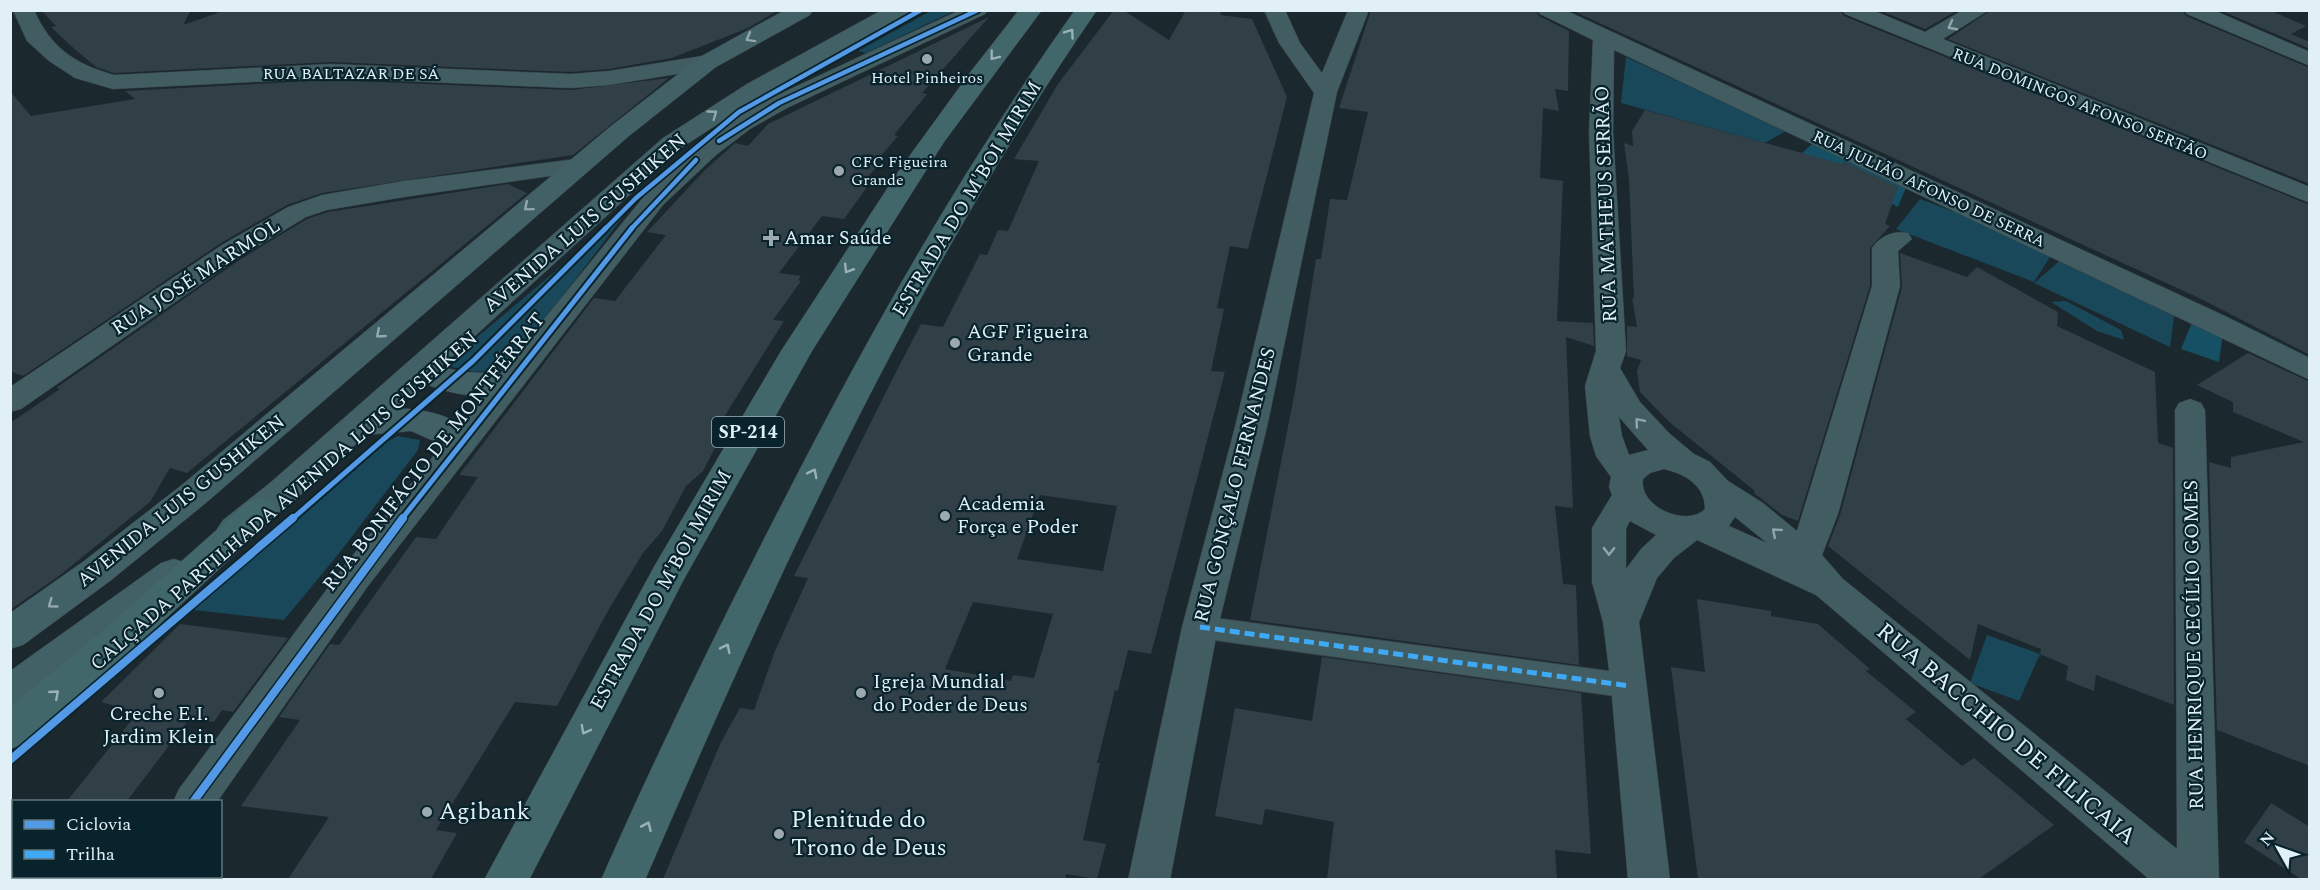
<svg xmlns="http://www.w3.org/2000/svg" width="2320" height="890" font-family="Spectral,serif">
<rect width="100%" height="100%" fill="#1b282e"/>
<g fill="#184859">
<polygon points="931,11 954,11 866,53 858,51"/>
<polygon points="1626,57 1786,131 1765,143 1621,103"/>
<polygon points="1920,199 2055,249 2034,282 1896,229"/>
<polygon points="628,210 507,370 474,372 444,365"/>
<polygon points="2063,258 2175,309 2170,347 2034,283"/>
<polygon points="2066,301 2121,330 2124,340 2097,331 2051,302"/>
<polygon points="398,436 420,440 418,450 340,552 284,620 185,609 367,452"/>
<polygon points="1987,635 2040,654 2019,701 1970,683"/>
</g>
<g fill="#155064">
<polygon points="1812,144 1907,185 1898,207 1802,153"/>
<polygon points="2193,320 2223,332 2219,362 2181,349"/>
</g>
<g fill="#313f47" fill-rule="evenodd">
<polygon points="41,10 191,10 183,25 226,10 779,10 748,28 672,58 609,69 571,72 331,62 114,73 96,67 70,45 51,27 56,26"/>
<path d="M1114,10H1123L1169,40L1186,10H1222L1220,15L1252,19L1287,97L1248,249L1230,246L1217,308L1224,309L1211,371L1225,372L1151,654L1128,650L1118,691L1115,690L1097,763H1100L1083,840L1106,844L1097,879L1066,874L1065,879H663L721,742L740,708L754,710L775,651L808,578L794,576L896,372L921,324L943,327L980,254L987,255L998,230L1008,231L1039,161L1014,159L1058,84ZM1040,495L1117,506L1103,571L1017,559ZM973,602L1053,614L1034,678L1013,675L1011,681L945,669Z"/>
<polygon points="1371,10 1535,10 1539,16 1569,31 1568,91 1555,89 1559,111 1543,108 1540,178 1563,181 1557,321 1593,323 1594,346 1566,337 1573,508 1555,506 1563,584 1576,585 1579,665 1250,620 1295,391 1316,259 1321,259 1330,199 1347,200 1368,112 1339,108"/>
<polygon points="1571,10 1840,10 1844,16 2310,205 2310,355 2199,298"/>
<polygon points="1879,10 1958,10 1925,29"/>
<polygon points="1991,10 2182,10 2186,16 2310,68 2310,184 1948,39"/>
<polygon points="2220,10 2269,10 2306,26 2291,34 2310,42 2310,49"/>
<polygon points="989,17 922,93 927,94 894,135 898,136 874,164 878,165 864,182 870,183 844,219 822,216 779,273 801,276 798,280 801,281 773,320 784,321 711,438 719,440 703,471 686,486 662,531 643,553 609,609 557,706 515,702 436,830 457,833 431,879 288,879 329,817 241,806 300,720 279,717 330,644 339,645 416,537 436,539 478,477 459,475 594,298 615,301 666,235 647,232 704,171 735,143 748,146 768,124"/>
<polygon points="669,78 573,155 322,193 287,205 221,243 23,376 10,371 10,91 31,116 135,99 125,91 331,80 571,90"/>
<polygon points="1645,110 1842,164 1843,161 1898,187 1885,224 1890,226 1870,248 1870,286 1798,521 1782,515 1754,493 1755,491 1668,421 1640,392 1637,371 1641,360 1627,356 1627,326 1637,327 1632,298 1634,299 1629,180 1624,143 1633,146 1632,131"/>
<polygon points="508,184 527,193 187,473 170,468 150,502 59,576 10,610 10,423 60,389 56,388 241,259 307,219 328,212"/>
<polygon points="1900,253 1967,277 1977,267 2058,312 2057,326 2155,372 2158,443 2173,448 2174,705 2096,675 2094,691 2066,680 2068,666 2040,654 2041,649 1978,624 1970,660 1828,546 1840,515 1902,287"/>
<polygon points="2248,353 2310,382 2310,766 2217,730 2209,462 2231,468 2231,457 2304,442 2233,412 2233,402 2197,385"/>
<polygon points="1697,599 1771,611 1771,616 1818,624 1870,669 1866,671 1916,712 1906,719 1962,766 1974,758 2054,825 1979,879 1698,879 1671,667 1705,672"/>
<polygon points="180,624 288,638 233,712 222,710 214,722 190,718 127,801 67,801 138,712 101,702"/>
<polygon points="1322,657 1581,693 1591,854 1555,850 1557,879 1327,879 1334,822 1265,809 1262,825 1215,816 1235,708 1312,721"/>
<polygon points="2271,803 2310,827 2310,879 2301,879 2244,842"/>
</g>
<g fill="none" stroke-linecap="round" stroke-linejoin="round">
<g stroke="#384348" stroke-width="2">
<polygon id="pedestrian" points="1200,616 1630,674 1640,678 1644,686 1640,694 1630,698 1200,638 1190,635 1186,627 1190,619"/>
</g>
<g stroke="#384348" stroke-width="1">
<g id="minor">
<path d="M13,10H34C51,48 75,64 114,75L331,64L571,74L609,71L708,55L716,57L719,62L716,67L708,69L609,85L571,88L331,78L113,89L75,78L49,61L27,41Z"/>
<polygon points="960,10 988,10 985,14 787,108 750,129 716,155 663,205 368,586 217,802 173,802 179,789 344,566 645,195 698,145 734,119 771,98"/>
<polygon points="1264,10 1285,10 1300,43 1322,73 1348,10 1369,10 1337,92 1267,427 1218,627 1170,880 1128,880 1182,627 1235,427 1314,93 1279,43"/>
<path d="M1537,10H1565L2225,316L2310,358V380L1614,50L1613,132L1626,351L1620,368L1640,402L1670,434L1694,454L1710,462L1728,481L1763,503L1797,531L1872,286V248C1880,236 1894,230 1908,233L1912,239L1898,251L1900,286L1838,514L1822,555L1843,579L2177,849L2175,410L2179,403L2190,399L2201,403L2205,410L2219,880H2150L1816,595L1697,540L1674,558L1657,578L1639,622L1670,880H1628L1611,686L1603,622L1592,582V528L1612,495L1609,487L1611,477L1596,456L1590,436L1585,386L1596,351L1589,132L1593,40L1540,14ZM1619,417L1648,450L1629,455L1622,436ZM1664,469C1685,474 1705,485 1705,509C1686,528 1638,506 1643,479L1650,473ZM1735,517L1767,543L1729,526ZM1630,521L1656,535L1641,549L1626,569V529Z"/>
<polygon points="1842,10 1872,10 1925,32 1963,10 1989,10 1943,39 2310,187 2310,203 1845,14"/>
<polygon points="2184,10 2213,10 2310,52 2310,66 2187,14"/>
<polygon points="576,159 585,161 588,166 585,171 404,197 327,210 306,217 240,257 21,409 10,412 10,387 222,245 288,207 322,195 404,181"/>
<polygon points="116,876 159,876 158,880 115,880"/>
</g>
</g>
<g stroke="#384348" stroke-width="1">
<g id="secondary">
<polygon points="785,10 813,10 810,15 716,67 629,136 207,502 110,581 23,645 10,649 10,613 84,561 183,484 611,126 700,57"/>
<path d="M882,10H911L908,15L764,94L681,148L442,366C467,377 492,369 518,377L523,384L518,391C487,400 452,396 424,383L395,409C421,407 464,417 477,441L473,449L461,453L411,431L366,435L295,500L247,538L235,542L223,538L217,529L223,520L271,482L663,138L747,84Z"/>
<polygon points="174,559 187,563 192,573 187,583 24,705 10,709 10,671 161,563"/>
</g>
</g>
<g stroke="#384348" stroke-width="1">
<g id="primary">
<polygon points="1019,10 1042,10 944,142 812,351 683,581 529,880 484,880 655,565 781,351 900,169 972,70"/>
<path d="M1075,10H1097C911,280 775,580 645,880H601C658,750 720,624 785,498C871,330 965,164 1075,10Z"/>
<polygon points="260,498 272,502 277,511 272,520 131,651 24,744 10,749 10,707 105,629 248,502"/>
</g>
</g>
<use href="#pedestrian" fill="#415d61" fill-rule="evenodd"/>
<use href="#minor" fill="#415d61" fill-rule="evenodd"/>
<use href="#secondary" fill="#426166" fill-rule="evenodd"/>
<use href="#primary" fill="#42676b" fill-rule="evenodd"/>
<polyline stroke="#3fa9f5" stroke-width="5" stroke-dasharray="10 5" stroke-linecap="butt" points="1200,627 1630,686"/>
<g stroke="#09232c" stroke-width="8">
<g id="cycleway-far2">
<polyline points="719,141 779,103 978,10"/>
<polyline points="605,229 636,198 739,112 921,10"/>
<polyline points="631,229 696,160"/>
</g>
</g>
<g stroke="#09232c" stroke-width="9">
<g id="cycleway-far1">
<polyline points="291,520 473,361 606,228"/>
<polyline points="401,520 632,228"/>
</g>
</g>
<g stroke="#09232c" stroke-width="11">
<g id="cycleway">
<polyline points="10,760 293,518"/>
<polyline points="193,802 403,518"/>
</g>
</g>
<use href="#cycleway-far2" stroke="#5399e6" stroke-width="4.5"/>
<use href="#cycleway-far1" stroke="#5399e6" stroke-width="5"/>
<use href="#cycleway" stroke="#5399e6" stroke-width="8"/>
</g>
<defs><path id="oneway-chevron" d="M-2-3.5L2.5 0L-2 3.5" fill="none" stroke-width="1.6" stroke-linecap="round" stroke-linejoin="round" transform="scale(1.5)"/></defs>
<g stroke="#91a6ac">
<use href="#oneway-chevron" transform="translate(1952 26) rotate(152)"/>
<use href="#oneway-chevron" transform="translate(1639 422) rotate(-130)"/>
<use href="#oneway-chevron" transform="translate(1776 532) rotate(-139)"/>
<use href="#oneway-chevron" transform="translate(1609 551) rotate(91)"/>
</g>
<g stroke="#99b2b7">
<use href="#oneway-chevron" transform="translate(1070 33) rotate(-55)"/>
<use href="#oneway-chevron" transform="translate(994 56) rotate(128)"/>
<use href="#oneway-chevron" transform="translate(848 269) rotate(122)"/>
<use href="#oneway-chevron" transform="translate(813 473) rotate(-63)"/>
<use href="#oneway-chevron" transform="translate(726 648) rotate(-64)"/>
<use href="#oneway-chevron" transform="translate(55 694) rotate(-41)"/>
<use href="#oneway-chevron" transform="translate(585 730) rotate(118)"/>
<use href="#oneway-chevron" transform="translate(647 826) rotate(-66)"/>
</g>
<g stroke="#92a8ae">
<use href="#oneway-chevron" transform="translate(750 38) rotate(151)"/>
<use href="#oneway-chevron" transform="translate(713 114) rotate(-36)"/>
<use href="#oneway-chevron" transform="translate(528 207) rotate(140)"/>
<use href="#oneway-chevron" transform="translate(380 334) rotate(139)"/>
<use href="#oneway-chevron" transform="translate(52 604) rotate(144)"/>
</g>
<g fill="#9caab0" stroke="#09232c" stroke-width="2">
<circle cx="927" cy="59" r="6"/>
<circle cx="839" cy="171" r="6"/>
<path d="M768 229h6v6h6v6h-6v6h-6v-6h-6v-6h6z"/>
<circle cx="955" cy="343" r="6"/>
<circle cx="945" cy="516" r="6"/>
<circle cx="159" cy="693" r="6"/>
<circle cx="861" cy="693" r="6"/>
<circle cx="427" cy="812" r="6"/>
<circle cx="779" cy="834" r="6"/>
</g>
<g text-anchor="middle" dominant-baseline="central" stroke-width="4.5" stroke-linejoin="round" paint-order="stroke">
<g font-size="16" fill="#e1f0f6" stroke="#09232c">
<text x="351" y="74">RUA BALTAZAR DE SÁ</text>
<text transform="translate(2080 104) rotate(22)">RUA DOMINGOS AFONSO SERTÃO</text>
<text transform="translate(1929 189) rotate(25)">RUA JULIÃO AFONSO DE SERRA</text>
</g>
<g font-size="16" fill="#e1f0f6" stroke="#09232c">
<text x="927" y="78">Hotel Pinheiros</text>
<text x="851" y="162" text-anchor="start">CFC Figueira<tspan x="851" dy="18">Grande</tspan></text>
</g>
<rect fill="#09232c" stroke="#a0b2b9" stroke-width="1.5" x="712" y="417" width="72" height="30" rx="4.5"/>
<g font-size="18" font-weight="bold" fill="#e1f0f6">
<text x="748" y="432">SP-214</text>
</g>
<g font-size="20" fill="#e1f0f6" stroke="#09232c">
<text transform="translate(967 199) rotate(-59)">ESTRADA DO M'BOI MIRIM</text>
<text transform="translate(1606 204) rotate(-92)">RUA MATHEUS SERRÃO</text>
<text transform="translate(585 223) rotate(-41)">AVENIDA LUIS GUSHIKEN</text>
<text transform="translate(196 277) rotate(-33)">RUA JOSÉ MARMOL</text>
<text transform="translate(434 452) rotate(-52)">RUA BONIFÁCIO DE MONTFÉRRAT</text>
<text transform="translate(1235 485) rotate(-76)">RUA GONÇALO FERNANDES</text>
<text transform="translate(181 501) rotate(-39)">AVENIDA LUIS GUSHIKEN</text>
<text transform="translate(284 501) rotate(-41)">CALÇADA PARTILHADA AVENIDA LUIS GUSHIKEN</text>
<text transform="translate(661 590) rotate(-61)">ESTRADA DO M'BOI MIRIM</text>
<text transform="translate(2194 645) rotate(-91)">RUA HENRIQUE CECÍLIO GOMES</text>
</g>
<g font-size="20" fill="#e1f0f6" stroke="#09232c" text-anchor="start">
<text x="784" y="238">Amar Saúde</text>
<text x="967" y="332">AGF Figueira<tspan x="967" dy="23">Grande</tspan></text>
<text x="957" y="504">Academia<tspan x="957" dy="23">Força e Poder</tspan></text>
<text x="873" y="682">Igreja Mundial<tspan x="873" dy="23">do Poder de Deus</tspan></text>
<text x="159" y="714" text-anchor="middle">Creche E.I.<tspan x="159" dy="23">Jardim Klein</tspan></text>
</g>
<g font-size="24" fill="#e1f0f6" stroke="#09232c">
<text transform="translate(2006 734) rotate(40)">RUA BACCHIO DE FILICAIA</text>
</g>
<g font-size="24" fill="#e1f0f6" stroke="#09232c" text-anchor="start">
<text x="439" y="812">Agibank</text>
<text x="791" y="820">Plenitude do<tspan x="791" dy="28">Trono de Deus</tspan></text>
</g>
</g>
<rect width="2320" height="890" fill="none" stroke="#e1f0f6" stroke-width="24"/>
<rect x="12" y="800" width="210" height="78" fill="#09232c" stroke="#5f757d" stroke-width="1.5"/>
<rect x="24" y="820" width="30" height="9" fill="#5399e6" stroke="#5f757d" stroke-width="1.5"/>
<text x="66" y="830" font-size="18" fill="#e1f0f6">Ciclovia</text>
<rect x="24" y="850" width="30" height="9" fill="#3fa9f5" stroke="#5f757d" stroke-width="1.5"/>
<text x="66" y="860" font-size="18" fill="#e1f0f6">Trilha</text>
<g transform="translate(2278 848) rotate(310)" stroke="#09232c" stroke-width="4.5" paint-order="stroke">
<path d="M0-4.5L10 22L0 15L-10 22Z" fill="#e1f0f6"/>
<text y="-9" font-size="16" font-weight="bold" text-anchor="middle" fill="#e1f0f6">N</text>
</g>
</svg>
